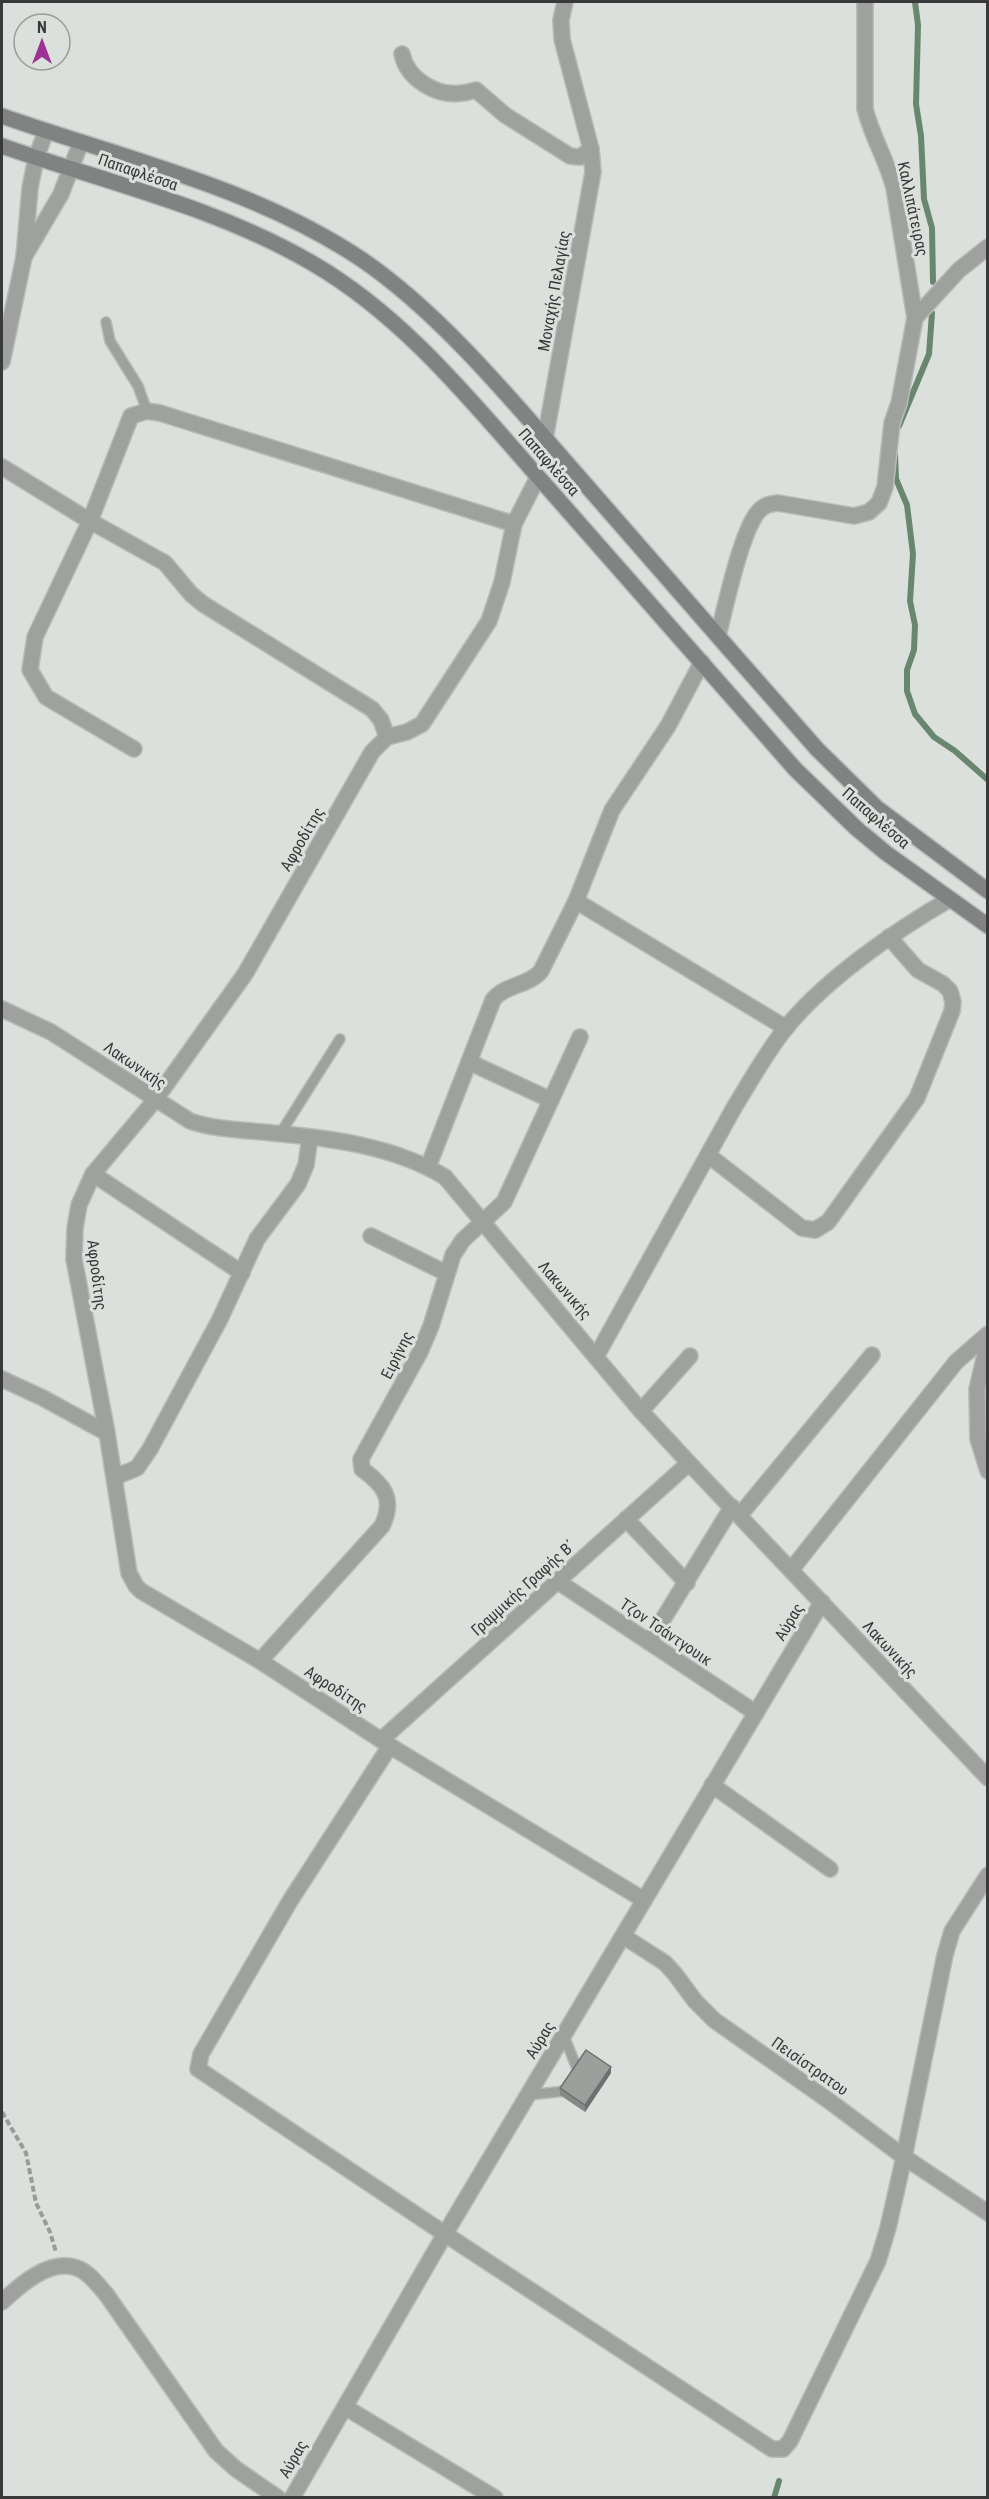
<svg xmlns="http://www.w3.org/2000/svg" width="989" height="2499" font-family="'Roboto Condensed',sans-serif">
<rect width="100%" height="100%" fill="#dbe0dc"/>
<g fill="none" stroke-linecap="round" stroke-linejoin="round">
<g stroke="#69876f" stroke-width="6">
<polyline points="915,2 918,25 916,104 921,136 924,199 932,228 933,282"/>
<polyline points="899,426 929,354 932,313"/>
<polyline points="895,454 896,479 907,505 913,554 910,601 915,625 914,650 907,670 907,691 915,714 934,737 955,751 988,780"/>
<polyline points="774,2498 779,2481"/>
</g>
<g stroke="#b7bbb8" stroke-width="12">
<g id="service">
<polyline points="106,322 110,341 138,386 147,411"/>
<polyline points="280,1134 340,1039"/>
<polyline points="564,2036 578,2071 575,2075"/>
<polyline points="528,2095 566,2091 568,2087"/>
</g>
</g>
<g stroke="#b7bbb8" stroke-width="18">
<g id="minor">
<path d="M865,2V109C872,137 887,160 894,188L915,318"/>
<path d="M402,54C407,79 437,97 462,93C467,93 471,91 476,90L505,115L570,156L580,157L591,149"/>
<polyline points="24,257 61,194 81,142"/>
<polyline points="2,362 24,257 30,188 36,158 46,131"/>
<polyline points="545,439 593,172 591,149 562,39 561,20 565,2"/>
<polyline points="2,467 90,521 165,563 191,594 203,604 372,709 381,720 387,737"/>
<polyline points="538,477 514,524 502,582 489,621 422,724 407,732 387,737 372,752 245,974 155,1100 93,1174 79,1205 75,1228 74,1259 107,1433 129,1573 136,1586 141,1591 260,1661 390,1746 644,1900"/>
<path d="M718,636C725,608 741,532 758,512C764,505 769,504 778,503L854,516L869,512L879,503L885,487L892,423L899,403L915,318L959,270L988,247"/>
<polyline points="134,749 46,697 30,670 35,637 90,521 131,416 147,411 160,413 514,524"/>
<polyline points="576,901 786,1028"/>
<polyline points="469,1062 551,1100"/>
<polyline points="708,1155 802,1228 815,1230 828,1222 917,1098 952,1011 953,1002 950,991 943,984 918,970 889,937"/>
<path d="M428,1167L493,1000C505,984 529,986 541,971L576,901L612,810L668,726L702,662"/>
<polyline points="93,1174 242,1273"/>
<polyline points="371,1236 446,1273"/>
<polyline points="988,1342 977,1389 978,1439 988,1471"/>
<path d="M597,1355L735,1106C751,1080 766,1053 785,1029C825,979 895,931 950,899"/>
<polyline points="2,1379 43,1398 107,1433"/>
<polyline points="641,1411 690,1356"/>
<polyline points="115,1477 137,1468 150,1449 220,1319 257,1239 298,1184 306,1165 310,1137"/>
<polyline points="740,1515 872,1355"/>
<polyline points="626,1519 687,1583"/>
<polyline points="791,1570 956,1362 988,1334"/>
<polyline points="557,1581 756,1713"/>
<polyline points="649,1642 732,1507"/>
<path d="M260,1661L382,1526C395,1499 384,1485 362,1469L361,1459L420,1352L431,1326L453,1255L463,1240L504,1202L580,1037"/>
<polyline points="381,1740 689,1463"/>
<polyline points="390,1746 290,1901 201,2054 198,2069 445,2234 772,2449 783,2449 790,2441 878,2261 888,2228 904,2157 945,1955 952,1931 988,1875"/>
<polyline points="712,1785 830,1869"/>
<polyline points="623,1936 665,1963 675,1974 695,2001 714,2020 832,2103 904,2157 988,2213"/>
<path d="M2,2302C20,2285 50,2258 77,2268C89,2272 98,2285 106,2294L216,2451L236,2469L278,2498"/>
<polyline points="345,2407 495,2498"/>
</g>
</g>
<g stroke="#b7bbb8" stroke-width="18">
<g id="tertiary">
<path d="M2,1009L51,1032L190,1121C216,1130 245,1130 272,1133C330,1138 394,1146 445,1177L641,1411L689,1463L988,1778"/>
<polyline points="292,2498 445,2234 822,1602"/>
</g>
</g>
<g stroke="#b7bbb8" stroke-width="18">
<g id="secondary">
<path d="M2,116C122,158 253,187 361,259C438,311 511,399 572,469C653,562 735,656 817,749L877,808L988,891"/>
<path d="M2,146C105,182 216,207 312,263C407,318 476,407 548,488C630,582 713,675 795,769L856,828L886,853L988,926"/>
</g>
</g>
<polyline stroke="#989c99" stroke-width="4" stroke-dasharray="6 3" stroke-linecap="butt" points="2,2112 26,2153 36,2203 50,2232 56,2252"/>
<use href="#service" stroke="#9fa19f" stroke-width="9"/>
<use href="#minor" stroke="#9fa19f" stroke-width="15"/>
<use href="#tertiary" stroke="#9fa19f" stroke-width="15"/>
<use href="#secondary" stroke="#808381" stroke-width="15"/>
</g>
<polygon fill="#868a87" points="611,2073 585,2112 560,2095 560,2088"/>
<polygon fill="#6d706e" points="611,2067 611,2073 585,2112 585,2105"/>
<polygon fill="#9ca09d" stroke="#6d706e" stroke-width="1.5" points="586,2050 611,2067 585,2105 560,2088"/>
<g text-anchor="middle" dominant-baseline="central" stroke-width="6" stroke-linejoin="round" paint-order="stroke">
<g font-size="16" fill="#383938" stroke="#dbe0dc">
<text transform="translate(138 172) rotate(19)">Παπαφλέσσα</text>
<text transform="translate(913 209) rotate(78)">Καλλιπάτειρας</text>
<text transform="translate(554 291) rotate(-80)">Μοναχής Πελαγίας</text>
<text transform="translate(549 462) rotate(49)">Παπαφλέσσα</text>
<text transform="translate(876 818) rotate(41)">Παπαφλέσσα</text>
<text transform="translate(302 839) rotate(-60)">Αφροδίτης</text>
<text transform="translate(135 1065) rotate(34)">Λακωνικής</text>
<text transform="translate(97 1275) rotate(83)">Αφροδίτης</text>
<text transform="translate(565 1290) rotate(49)">Λακωνικής</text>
<text transform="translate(397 1355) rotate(-63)">Ειρήνης</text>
<text transform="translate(523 1588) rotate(-42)">Γραμμικής Γραφής Β΄</text>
<text transform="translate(789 1622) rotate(-59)">Αύρας</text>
<text transform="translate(666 1632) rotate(34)">Τζον Τσάντγουικ</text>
<text transform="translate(890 1649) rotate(47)">Λακωνικής</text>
<text transform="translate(336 1689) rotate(33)">Αφροδίτης</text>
<text transform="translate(540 2040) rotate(-59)">Αύρας</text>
<text transform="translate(810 2066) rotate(35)">Πεισίστρατου</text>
<text transform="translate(293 2459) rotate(-60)">Αύρας</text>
</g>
</g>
<rect width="989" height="2499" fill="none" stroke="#383938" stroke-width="6"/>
<g transform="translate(42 42)"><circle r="28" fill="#dbe0dc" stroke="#9a9d9a" stroke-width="1.5"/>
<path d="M0-4.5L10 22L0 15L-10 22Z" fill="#9d3294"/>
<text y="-9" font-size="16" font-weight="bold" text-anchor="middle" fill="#383938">N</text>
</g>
</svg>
